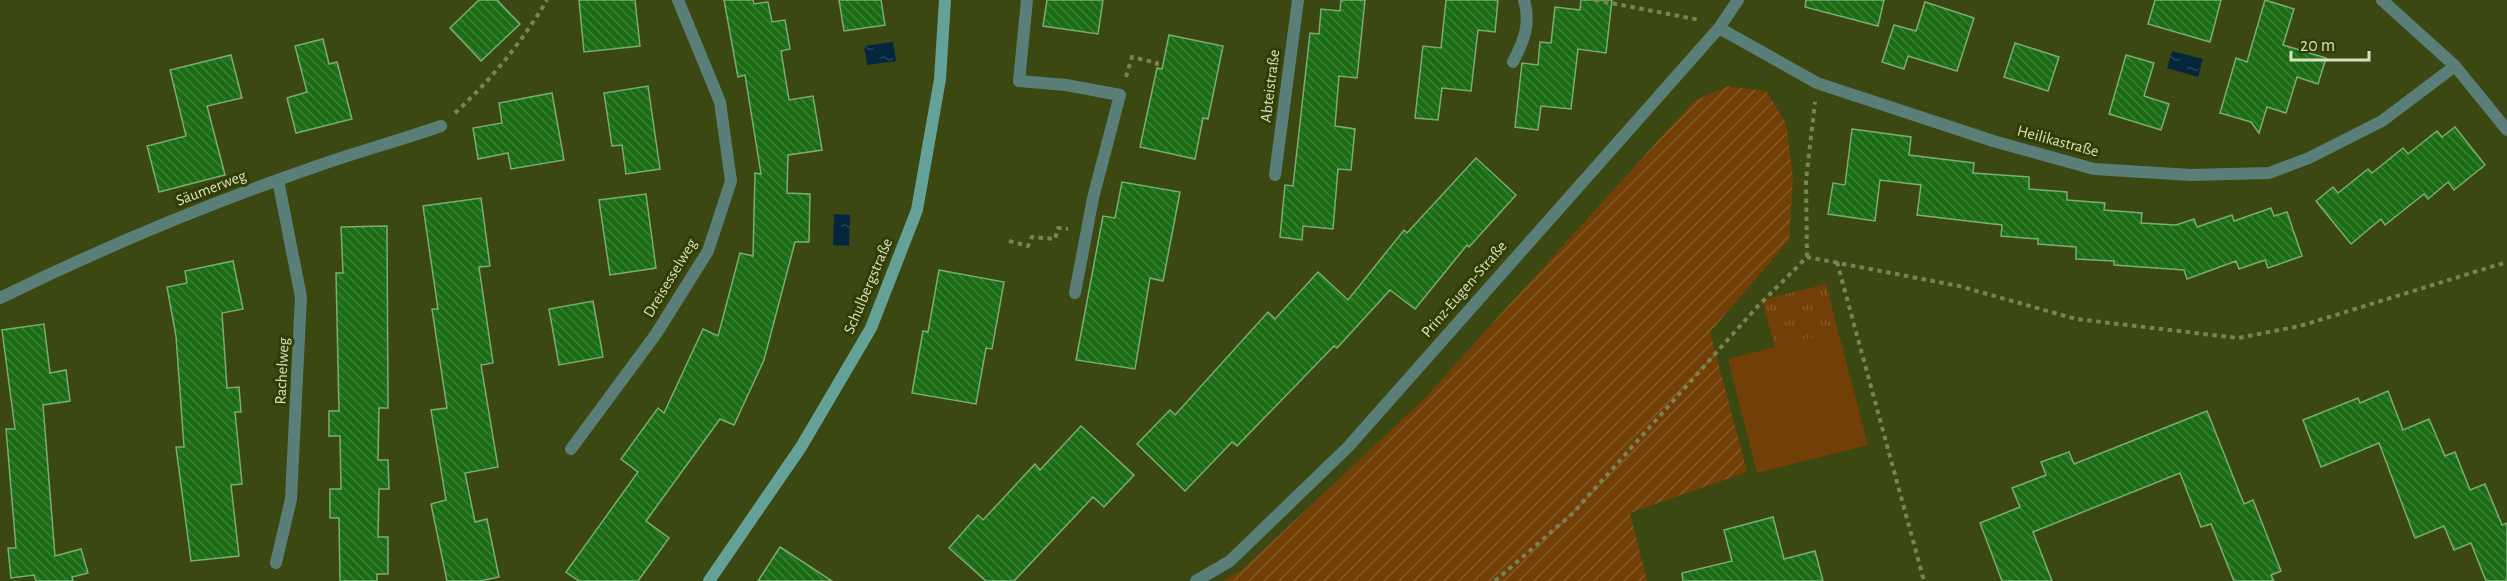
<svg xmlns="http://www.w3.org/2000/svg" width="2507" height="581" font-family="'Alegreya Sans',sans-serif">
<defs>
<pattern id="grass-tufts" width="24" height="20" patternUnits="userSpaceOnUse" patternTransform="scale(1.5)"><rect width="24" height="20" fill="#724006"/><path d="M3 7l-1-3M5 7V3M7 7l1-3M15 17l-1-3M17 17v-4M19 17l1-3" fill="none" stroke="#855b28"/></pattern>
<pattern id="garden-furrows" width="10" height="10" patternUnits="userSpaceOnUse" patternTransform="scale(1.5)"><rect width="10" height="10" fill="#724006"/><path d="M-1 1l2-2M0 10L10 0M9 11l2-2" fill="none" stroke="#855b28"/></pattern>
<pattern id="water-ripples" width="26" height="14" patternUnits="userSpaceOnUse" patternTransform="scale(1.5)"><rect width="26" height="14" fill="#04273d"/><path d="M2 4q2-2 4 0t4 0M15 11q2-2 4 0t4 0" fill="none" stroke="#284657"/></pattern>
<pattern id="building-back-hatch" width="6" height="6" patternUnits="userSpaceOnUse" patternTransform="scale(1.5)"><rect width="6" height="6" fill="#1b6c14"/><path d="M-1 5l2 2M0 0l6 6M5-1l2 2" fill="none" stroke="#3b8134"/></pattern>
</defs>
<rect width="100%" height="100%" fill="#3b4812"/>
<polygon fill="url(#grass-tufts)" points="1826,284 1838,331 1775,347 1762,300"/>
<polygon fill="url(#garden-furrows)" points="1728,86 1766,91 1786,123 1793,177 1789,240 1710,332 1747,472 1630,513 1647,581 1223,581 1242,570 1423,400 1694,101"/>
<polygon fill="#724006" points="1838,331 1868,445 1757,473 1728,359"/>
<g fill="url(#water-ripples)">
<polygon points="893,42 896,61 867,65 864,46"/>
<polygon points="2172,51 2203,59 2198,77 2167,68"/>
<polygon points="834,214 850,215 849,246 833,245"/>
</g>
<g fill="url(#building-back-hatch)" stroke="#7aad74" stroke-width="1.5">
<polygon points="479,0 497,0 520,24 481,61 450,28"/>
<polygon points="579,0 635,0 640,46 584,52"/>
<polygon points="724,0 753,0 754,4 768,2 772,22 785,20 790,49 781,51 789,100 813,96 822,150 788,155 787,193 810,194 809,242 795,242 764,360 734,425 720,419 646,521 669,538 638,581 579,581 566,572 638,472 621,459 658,408 664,413 703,329 718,336 740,253 753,256 755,173 761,174 745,75 738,77"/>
<polygon points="839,0 881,0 885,25 844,31"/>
<polygon points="1047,0 1103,0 1098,34 1043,26"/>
<polygon points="1341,0 1365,0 1357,78 1339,76 1335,126 1355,129 1351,170 1338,169 1333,229 1303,226 1302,240 1280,237 1285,185 1293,186 1310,33 1319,34 1321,9 1340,11"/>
<polygon points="1446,0 1498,0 1495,32 1478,30 1471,91 1442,88 1438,120 1415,118 1423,46 1441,48"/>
<polygon points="1581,0 1612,0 1606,53 1578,49 1571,109 1541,106 1538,130 1515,127 1522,63 1538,65 1540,42 1551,43 1555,7 1580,10"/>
<polygon points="1806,0 1884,0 1878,26 1805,7"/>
<polygon points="2155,0 2221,0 2210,42 2148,24"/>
<polygon points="2265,0 2294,9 2283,45 2326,58 2318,84 2297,77 2286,113 2267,107 2259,133 2251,122 2220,113 2236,58 2247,62"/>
<polygon points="1925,2 1974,18 1957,71 1908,56 1904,69 1882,62 1894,25 1916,31"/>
<polygon points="1169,35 1223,46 1208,119 1203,118 1195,159 1140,147 1157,68 1162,69"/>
<polygon points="323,39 329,64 337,62 352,119 296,133 287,98 307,92 295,46"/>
<polygon points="2015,43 2059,57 2048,91 2004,77"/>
<polygon points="231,55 242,98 207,106 225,175 159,192 147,146 186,136 170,70"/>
<polygon points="2126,55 2154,63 2144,96 2169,104 2161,130 2109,114"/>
<polygon points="648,86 660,169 626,174 622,145 612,146 604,93"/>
<polygon points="552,93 564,160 511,169 508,153 478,159 473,128 502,123 499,103"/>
<polygon points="2455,127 2485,165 2454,190 2448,182 2428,199 2424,194 2385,225 2381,219 2351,244 2316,201 2333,187 2338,193 2368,169 2372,173 2403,148 2408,154 2437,131 2442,137"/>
<polygon points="1852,129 1911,137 1909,155 1974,163 1973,173 2029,177 2029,189 2067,192 2067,200 2105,203 2104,210 2142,213 2141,223 2176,225 2194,219 2197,227 2232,215 2234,221 2271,208 2274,216 2287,212 2302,256 2268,268 2265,260 2239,269 2236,261 2187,279 2184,270 2114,265 2114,261 2076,259 2076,247 2038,244 2038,239 2001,236 2002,225 1917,215 1921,185 1880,180 1875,221 1828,214 1833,183 1845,185"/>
<polygon points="1476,158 1516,195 1469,247 1467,245 1415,309 1390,290 1337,348 1334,346 1237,446 1232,442 1185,491 1137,444 1170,410 1175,415 1268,312 1275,319 1318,272 1348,300 1404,230 1407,233"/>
<polygon points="1122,182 1180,192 1163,281 1150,278 1135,369 1076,360 1103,216 1115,218"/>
<polygon points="646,194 656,268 610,275 599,200"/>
<polygon points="481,198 490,266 479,267 493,363 481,365 498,467 465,473 475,522 487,519 499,577 480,581 447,581 431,504 446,500 431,410 447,408 432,309 438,309 423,206"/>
<polygon points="387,226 388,408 379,408 378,460 388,460 389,489 379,489 378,537 388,537 388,574 377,574 377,581 340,581 339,518 330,518 330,489 341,489 340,436 329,436 329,411 339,411 336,273 343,273 341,227"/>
<polygon points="233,261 243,309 222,313 227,388 239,387 241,412 235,412 242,484 231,485 239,556 191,561 176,447 184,447 176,336 167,287 187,283 185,271"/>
<polygon points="939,270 1004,282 992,349 986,348 976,404 912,393 923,331 928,332"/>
<polygon points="593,301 603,357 559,365 549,309"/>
<polygon points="44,324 50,373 66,370 70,401 43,405 55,556 81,549 88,573 72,577 73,581 36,581 34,575 11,578 8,548 16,548 6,429 15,429 2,330"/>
<polygon points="2388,391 2403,430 2429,419 2445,456 2455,452 2470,490 2485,484 2502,525 2507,523 2507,581 2486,581 2471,543 2454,550 2444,526 2415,538 2379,443 2321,467 2303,420 2358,398 2360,403"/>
<polygon points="2207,411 2244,504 2253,500 2281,571 2271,575 2274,581 2234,581 2211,524 2201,527 2180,473 2033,532 2052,581 2002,581 1980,523 2020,507 2012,488 2046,475 2041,462 2069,452 2074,464"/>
<polygon points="1081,426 1134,475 1104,507 1093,497 1014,581 986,581 949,548 978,515 983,520 1035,464 1040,470"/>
<polygon points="1773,517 1784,559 1815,551 1823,581 1683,581 1682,573 1732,561 1724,530"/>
<polygon points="780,547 832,581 758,581"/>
</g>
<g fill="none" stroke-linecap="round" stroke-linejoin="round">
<g stroke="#788455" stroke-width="4" stroke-dasharray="4.5 4.5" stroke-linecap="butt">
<polyline points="1595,0 1700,20"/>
<polyline points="1126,77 1132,57 1157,63 1156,68"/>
<path d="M455,113C491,80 522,42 547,0"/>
<polyline points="1009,241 1028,246 1032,237 1055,239 1058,228 1068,229"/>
<polyline points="1807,257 1806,180 1815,102"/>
<polyline points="1837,262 1924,581"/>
<polyline points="1495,581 1573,513 1757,307 1807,257 1959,286 2076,319 2238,338 2300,326 2507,262"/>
</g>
<g stroke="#5a7f78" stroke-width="12">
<path d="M1513,62C1524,41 1531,23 1524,0"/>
<polyline points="1019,81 1066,85 1120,95 1093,198 1075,293"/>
<polyline points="1275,175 1298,0"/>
</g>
<g stroke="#5a7f78" stroke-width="12">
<polyline points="2382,0 2455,66 2507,130"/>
<polyline points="1719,28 1817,83 1993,141 2094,169 2191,175 2269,173 2309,158 2382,121 2455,66"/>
<polyline points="1019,81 1027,0"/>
<path d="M0,298C104,247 210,203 320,165C360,151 401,140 441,126"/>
<polyline points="571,449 656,334 708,251 731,181 720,102 678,0"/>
<polyline points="276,563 291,499 301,297 278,180"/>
<polyline points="1196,581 1230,561 1348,447 1719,28 1738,0"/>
</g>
<polyline stroke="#64a197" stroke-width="12" points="709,581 801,447 871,328 917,210 940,79 945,0"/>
</g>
<g text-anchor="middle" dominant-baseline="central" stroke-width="6" stroke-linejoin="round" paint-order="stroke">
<g font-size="16" fill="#d6e1be" stroke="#313d05">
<text transform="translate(1270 86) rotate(-83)">Abteistraße</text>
<text transform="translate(2058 141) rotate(15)">Heilikastraße</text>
<text transform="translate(211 188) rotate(-21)">Säumerweg</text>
<text transform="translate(670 278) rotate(-59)">Dreisesselweg</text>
<text transform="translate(868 286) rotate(-67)">Schulbergstraße</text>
<text transform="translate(1464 289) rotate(-49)">Prinz-Eugen-Straße</text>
<text transform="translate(282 371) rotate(-87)">Rachelweg</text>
</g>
</g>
<path d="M2291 51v9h78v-9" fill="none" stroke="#d6e1be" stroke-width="3"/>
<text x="2300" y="51" font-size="18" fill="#d6e1be" stroke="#313d05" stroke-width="4.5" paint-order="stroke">20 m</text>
</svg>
